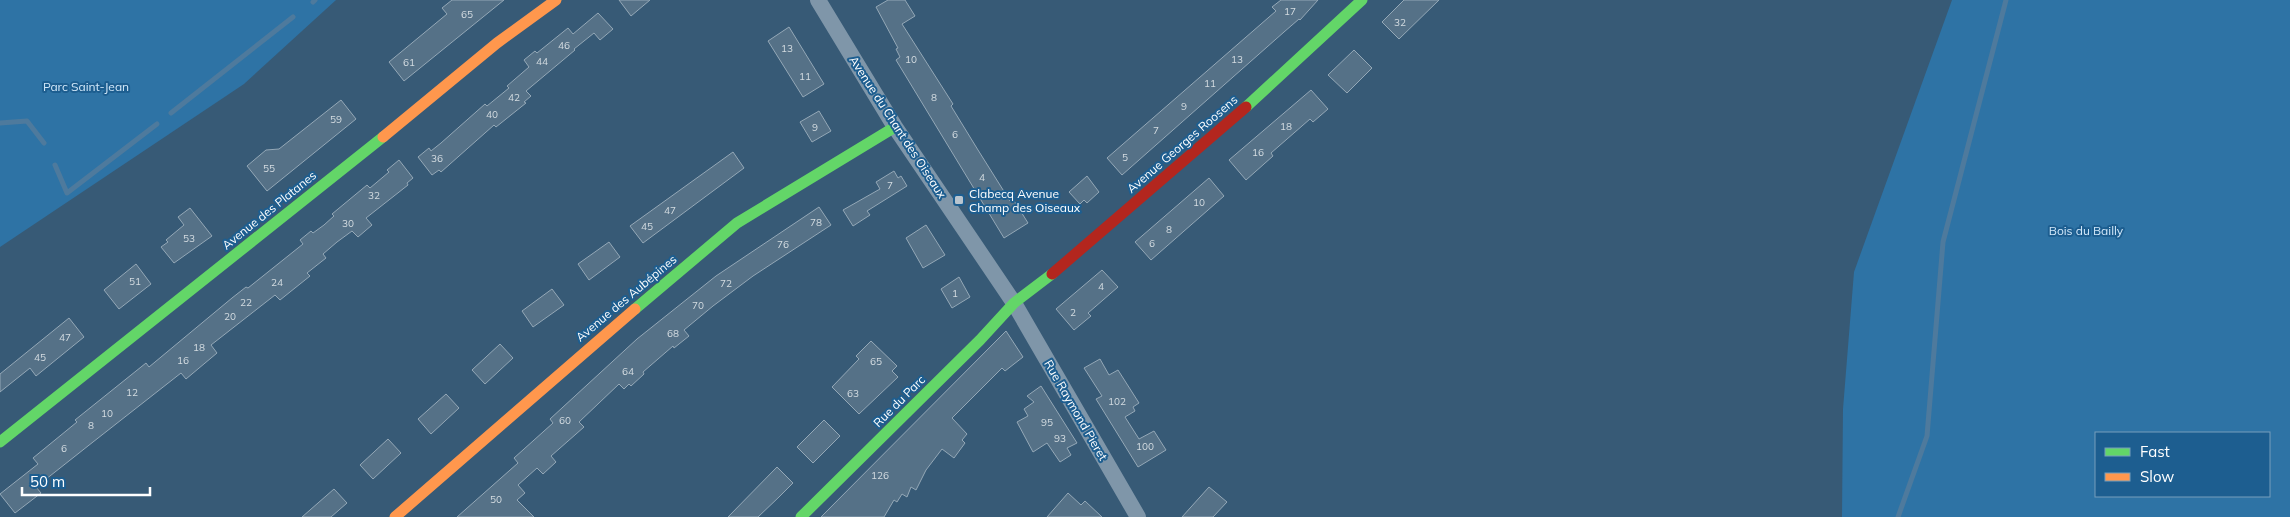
<svg xmlns="http://www.w3.org/2000/svg" width="2290" height="517" font-family="Mulish,sans-serif">
<rect width="100%" height="100%" fill="#375a76"/>
<g fill="#2e73a5" fill-rule="evenodd">
<polygon points="0,0 336,0 244,84 0,247"/>
<path d="M1952,0H2290V517H1842L1843,409L1854,272ZM2096,433H2269V496H2096Z"/>
</g>
<g fill="none" stroke-linecap="round" stroke-linejoin="round">
<g stroke="#4e7a9d" stroke-width="5">
<polyline points="313,2 315,0"/>
<polyline points="171,113 293,17"/>
<polyline points="0,123 27,121 44,143"/>
<polyline points="55,165 67,193 157,124"/>
<polyline points="1898,517 1927,436 1943,242 2006,0"/>
</g>
</g>
<g fill="#557187" stroke="#94a8b7">
<polygon points="452,0 504,0 404,81 389,62 447,14 442,8"/>
<polygon points="619,0 650,0 631,16"/>
<polygon points="888,0 905,0 915,16 902,24 953,104 951,106 978,150 1010,201 1013,199 1028,223 1004,238 896,60 900,57 896,49 898,48 876,7"/>
<polygon points="1281,0 1318,0 1300,20 1299,19 1284,32 1122,175 1107,158 1276,11 1272,7"/>
<polygon points="1404,0 1439,0 1399,39 1382,22"/>
<polygon points="598,13 613,29 600,40 594,33 574,49 575,50 526,91 531,96 524,102 526,103 496,127 494,125 441,172 439,170 432,175 418,157 429,148 431,151 441,143 485,104 487,106 509,88 507,86 529,67 524,60 535,51 537,53 568,28 573,34"/>
<polygon points="789,27 824,84 803,97 768,41"/>
<polygon points="1354,50 1372,68 1347,93 1328,75"/>
<polygon points="1311,90 1328,109 1313,122 1310,119 1271,153 1273,156 1246,180 1229,160"/>
<polygon points="341,100 356,119 267,191 247,166 266,150 279,149"/>
<polygon points="819,111 831,131 812,142 800,122"/>
<polygon points="733,152 744,168 643,243 630,226"/>
<polygon points="399,160 413,178 407,183 408,185 366,218 372,225 358,237 352,231 337,242 323,254 326,258 307,273 310,276 280,300 275,295 211,345 217,353 186,379 181,373 93,442 36,487 41,493 15,513 0,494 38,464 33,458 77,422 75,420 146,363 149,367 232,298 246,287 248,288 303,244 300,240 311,231 313,233 324,225 334,216 332,214 367,185 370,188 389,172 387,170"/>
<polygon points="894,171 898,178 901,176 907,186 867,211 870,215 853,226 843,210 880,189 876,182"/>
<polygon points="1087,176 1099,192 1087,203 1084,200 1080,204 1069,192"/>
<polygon points="1209,178 1224,196 1151,260 1135,242"/>
<polygon points="819,207 831,225 753,276 713,306 684,330 689,336 674,348 673,346 643,372 644,374 631,386 629,384 624,389 619,384 579,422 584,427 551,456 556,462 543,474 537,468 518,485 525,493 517,500 534,517 457,517 518,463 514,458 553,423 550,419 637,339 716,276"/>
<polygon points="190,208 212,236 174,263 161,247 168,242 166,240 184,225 178,217"/>
<polygon points="926,225 945,255 923,268 906,238"/>
<polygon points="609,242 620,257 589,280 578,264"/>
<polygon points="136,264 151,284 119,309 104,290"/>
<polygon points="1102,270 1118,287 1088,313 1091,316 1074,330 1056,309"/>
<polygon points="959,277 970,297 952,308 941,289"/>
<polygon points="552,289 564,305 533,327 522,311"/>
<polygon points="69,318 84,337 36,376 30,368 0,392 0,374"/>
<polygon points="1006,331 1023,357 1005,371 1002,368 952,418 967,434 962,440 965,443 954,458 942,449 926,470 916,490 911,487 907,497 902,494 897,502 894,500 884,517 821,517"/>
<polygon points="871,341 897,366 892,371 898,377 859,414 832,387 859,359 856,356"/>
<polygon points="500,344 513,358 485,384 472,370"/>
<polygon points="1100,359 1109,375 1118,370 1139,403 1133,407 1135,411 1125,417 1139,439 1154,431 1166,450 1138,467 1096,399 1102,396 1084,368"/>
<polygon points="1041,386 1077,443 1067,448 1071,455 1060,462 1047,443 1033,452 1017,422 1028,416 1024,409 1034,402 1027,396"/>
<polygon points="446,394 459,408 431,434 418,419"/>
<polygon points="824,420 840,436 813,463 797,447"/>
<polygon points="388,439 401,453 373,479 360,465"/>
<polygon points="777,467 793,483 779,497 758,517 728,517"/>
<polygon points="1209,487 1227,502 1213,517 1182,517"/>
<polygon points="334,489 347,503 331,517 302,517"/>
<polygon points="1068,493 1081,505 1085,501 1102,517 1047,517"/>
</g>
<g fill="none" stroke-linecap="round" stroke-linejoin="round">
<polyline stroke="#7f96a9" stroke-width="16" points="818,0 895,127 1014,303 1138,517"/>
<g stroke="#63d668" stroke-width="11">
<polyline points="1246,107 1362,0"/>
<polyline points="635,309 737,223 895,127"/>
<polyline points="0,442 383,137"/>
<polyline points="801,517 980,340 1014,303 1052,274"/>
</g>
<g stroke="#ff974d" stroke-width="11">
<polyline points="383,137 497,43 556,0"/>
<polyline points="395,517 635,309"/>
</g>
<polyline stroke="#b3261e" stroke-width="11" points="1052,274 1246,107"/>
</g>
<rect fill="#b9c5cf" stroke="#1d5e90" stroke-width="2" x="954" y="195" width="10" height="10" rx="2.5"/>
<g text-anchor="middle" dominant-baseline="central" stroke-width="4" stroke-linejoin="round" paint-order="stroke">
<g font-size="10" fill="#d4dce1">
<text x="1290" y="11">17</text>
<text x="467" y="14">65</text>
<text x="1400" y="22">32</text>
<text x="564" y="45">46</text>
<text x="787" y="48">13</text>
<text x="911" y="59">10</text>
<text x="1237" y="59">13</text>
<text x="542" y="61">44</text>
<text x="409" y="62">61</text>
<text x="805" y="76">11</text>
<text x="1210" y="83">11</text>
<text x="514" y="97">42</text>
<text x="934" y="97">8</text>
<text x="1184" y="106">9</text>
<text x="492" y="114">40</text>
<text x="336" y="119">59</text>
<text x="1286" y="126">18</text>
<text x="815" y="127">9</text>
<text x="1156" y="130">7</text>
<text x="955" y="134">6</text>
<text x="1258" y="152">16</text>
<text x="1125" y="157">5</text>
<text x="437" y="158">36</text>
<text x="269" y="168">55</text>
<text x="982" y="177">4</text>
<text x="890" y="185">7</text>
<text x="374" y="195">32</text>
<text x="1199" y="202">10</text>
<text x="670" y="210">47</text>
<text x="816" y="222">78</text>
<text x="348" y="223">30</text>
<text x="647" y="226">45</text>
<text x="1169" y="229">8</text>
<text x="189" y="238">53</text>
<text x="1152" y="243">6</text>
<text x="783" y="244">76</text>
<text x="135" y="281">51</text>
<text x="277" y="282">24</text>
<text x="726" y="283">72</text>
<text x="1101" y="286">4</text>
<text x="955" y="293">1</text>
<text x="246" y="302">22</text>
<text x="698" y="305">70</text>
<text x="1073" y="312">2</text>
<text x="230" y="316">20</text>
<text x="673" y="333">68</text>
<text x="65" y="337">47</text>
<text x="199" y="347">18</text>
<text x="40" y="357">45</text>
<text x="183" y="360">16</text>
<text x="876" y="361">65</text>
<text x="628" y="371">64</text>
<text x="132" y="392">12</text>
<text x="853" y="393">63</text>
<text x="1117" y="401">102</text>
<text x="107" y="413">10</text>
<text x="565" y="420">60</text>
<text x="1047" y="422">95</text>
<text x="91" y="425">8</text>
<text x="1060" y="438">93</text>
<text x="1145" y="446">100</text>
<text x="64" y="448">6</text>
<text x="880" y="475">126</text>
<text x="496" y="499">50</text>
</g>
<g font-size="12" fill="#d3e9fa" stroke="#1d5e90">
<text x="86" y="86">Parc Saint-Jean</text>
<text x="2086" y="230">Bois du Bailly</text>
</g>
<g font-size="12" fill="#fff" stroke="#1d5e90">
<text transform="translate(898 127) rotate(57)">Avenue du Chant des Oiseaux</text>
<text transform="translate(1182 144) rotate(-41)">Avenue Georges Roosens</text>
<text transform="translate(269 210) rotate(-39)">Avenue des Platanes</text>
<text transform="translate(626 298) rotate(-40)">Avenue des Aubépines</text>
<text transform="translate(899 401) rotate(-45)">Rue du Parc</text>
<text transform="translate(1076 410) rotate(60)">Rue Raymond Pieret</text>
</g>
<g font-size="12" fill="#fff" stroke="#1d5e90" text-anchor="start">
<text x="969" y="193">Clabecq Avenue<tspan x="969" dy="14">Champ des Oiseaux</tspan></text>
</g>
</g>
<rect x="2095" y="432" width="175" height="65" fill="#1d5e90" stroke="#779ebc"/>
<rect x="2105" y="448" width="25" height="8" fill="#63d668" stroke="#779ebc"/>
<text x="2140" y="457" font-size="15" fill="#ffffff">Fast</text>
<rect x="2105" y="473" width="25" height="8" fill="#ff974d" stroke="#779ebc"/>
<text x="2140" y="482" font-size="15" fill="#ffffff">Slow</text>
<path d="M22 487v8h128v-8" fill="none" stroke="#ffffff" stroke-width="2.5"/>
<text x="30" y="487" font-size="15" fill="#ffffff" stroke="#1d5e90" stroke-width="4" paint-order="stroke">50 m</text>
</svg>
